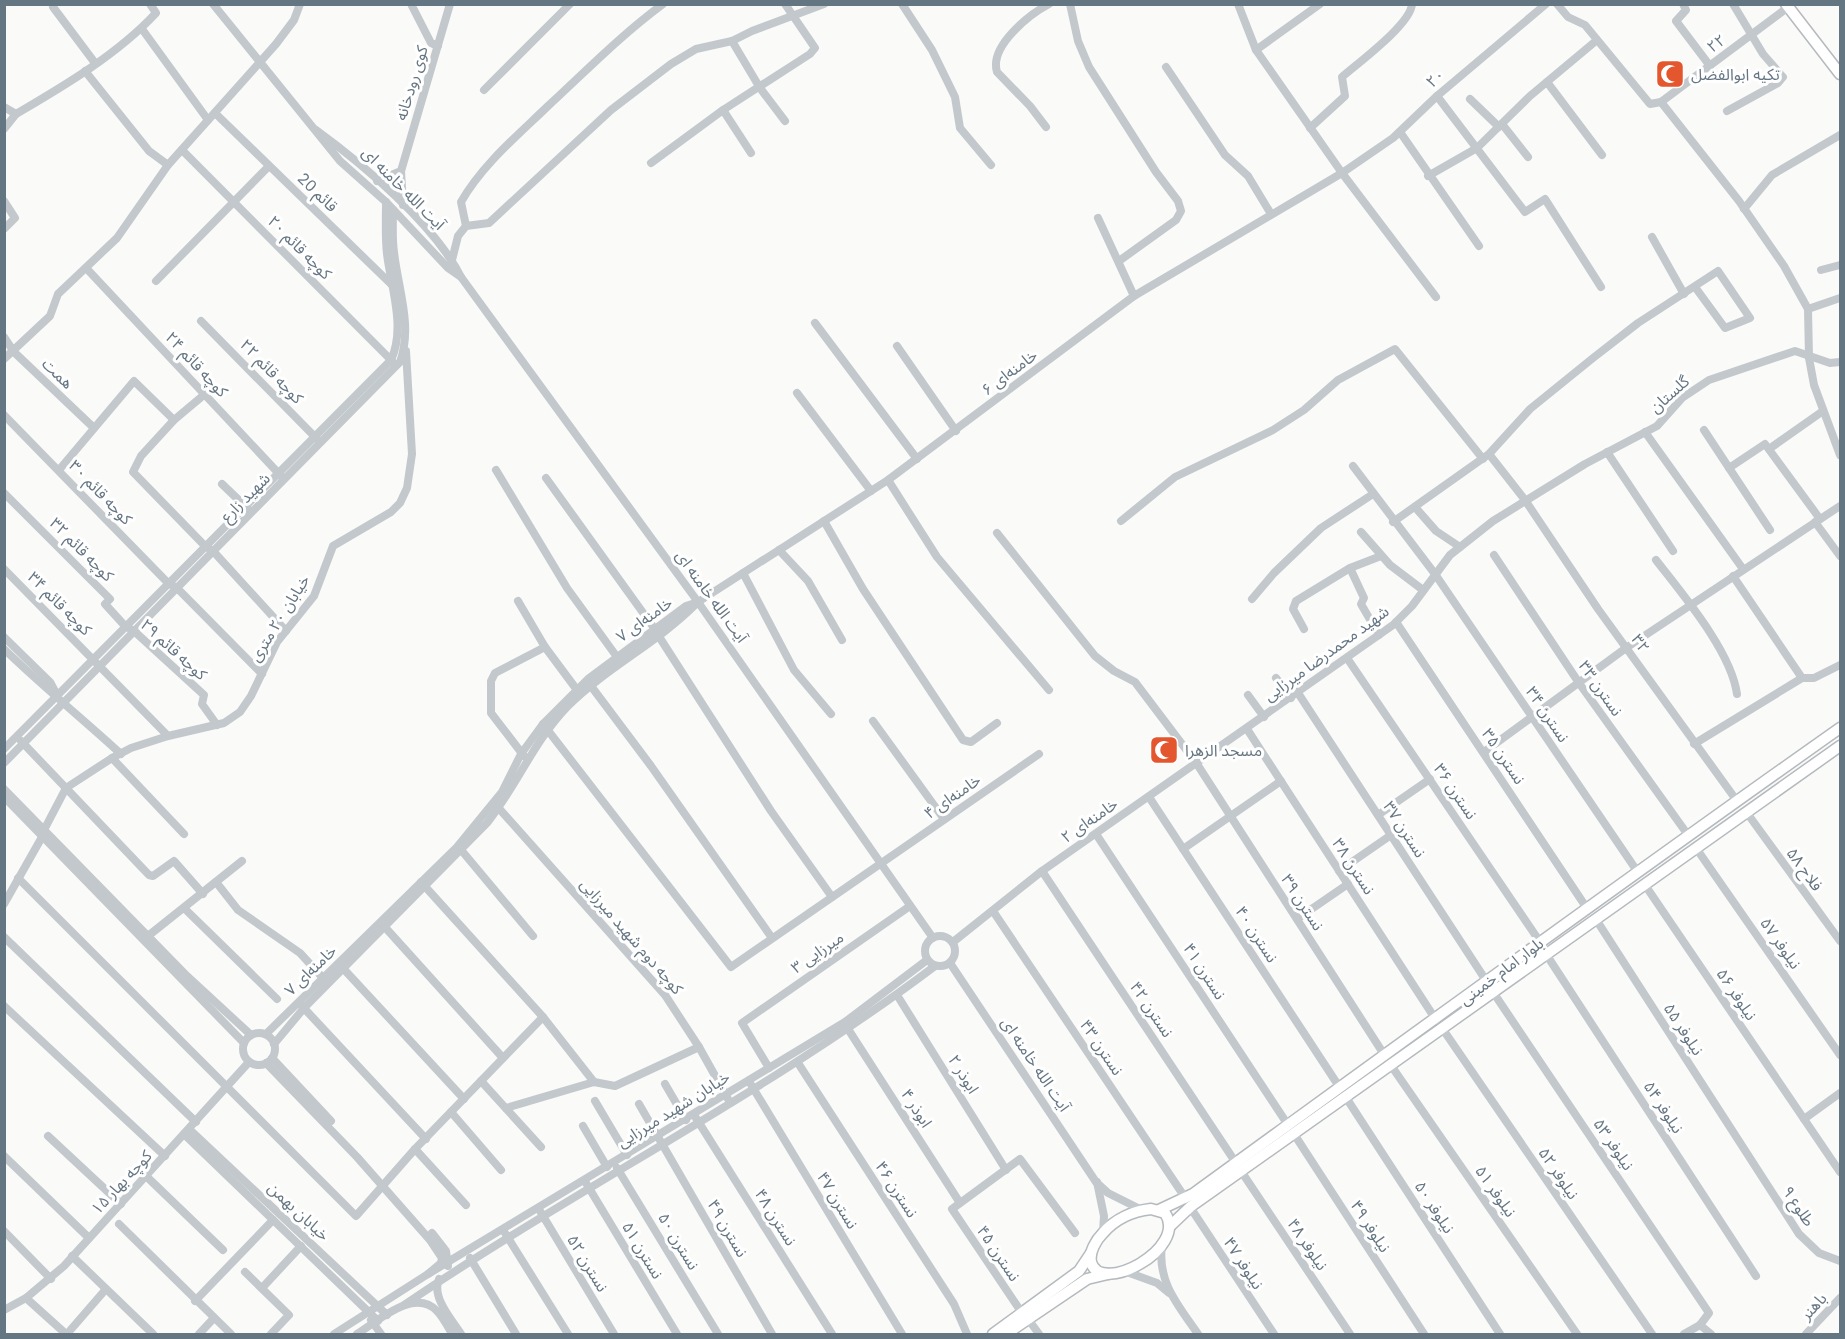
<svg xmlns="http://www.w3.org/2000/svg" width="1845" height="1339" font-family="'IBM Plex Sans','Noto Sans Arabic',sans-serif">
<rect width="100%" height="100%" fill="#fafaf8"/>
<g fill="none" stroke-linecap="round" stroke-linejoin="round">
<g stroke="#b5babe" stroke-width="13">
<g id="major">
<polyline points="1786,4 1840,74"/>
<path d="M1151,1209L1165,1213C1189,1249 1099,1296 1091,1262C1089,1252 1096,1240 1103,1233C1115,1219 1133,1211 1151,1209Z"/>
<path d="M1159,1210L1193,1194C1408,1038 1623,881 1840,728"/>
<path d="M1170,1226L1190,1207C1407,1053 1625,901 1840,746"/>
<polyline points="993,1334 1079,1271 1091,1253"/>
<polyline points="1006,1334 1087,1279 1108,1274"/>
</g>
</g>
<g stroke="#c3c8cc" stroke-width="8">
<polyline points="213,4 340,161 386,202 448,268 461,277"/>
<polyline points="411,4 431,43 438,46"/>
<polyline points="902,4 932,50 955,97 960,128 991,165"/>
<polyline points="1070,4 1078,41 1089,67 1156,172 1178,201 1181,211 1176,220 1119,261"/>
<polyline points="1238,4 1256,50 1342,173 1436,297"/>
<polyline points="1557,4 1568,17 1585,25 1650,104 1661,102 1791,5"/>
<polyline points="1683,4 1686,10 1676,21 1710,66"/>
<polyline points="53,7 95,63"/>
<polyline points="142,29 208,120"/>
<polyline points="732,41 760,88 785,121"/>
<polyline points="1256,50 1320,4"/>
<polyline points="1166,67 1225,155 1248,176 1271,214"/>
<polyline points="85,71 149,151 168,165"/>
<polyline points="1547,82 1602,155"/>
<polyline points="484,90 570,4"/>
<polyline points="1437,96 1525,212 1545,199 1601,287"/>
<polyline points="1470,99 1499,127"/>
<polyline points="1661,102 1739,201 1784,266 1808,309 1809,358 1814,385 1840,455"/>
<path d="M4,107L16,114C64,86 118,54 156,13L150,4"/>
<polyline points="723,110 751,153"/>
<polyline points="1727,111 1778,83 1783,77 1763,54 1733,4"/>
<polyline points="215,113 393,286"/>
<polyline points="1502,124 1528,157"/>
<path d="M1046,127L1030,106L997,72C989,46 1030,14 1049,4"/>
<path d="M1310,128L1345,96L1342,77C1358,63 1411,24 1412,4"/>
<polyline points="4,129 16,114"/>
<path d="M316,130C364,165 434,224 461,277L698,602L933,938"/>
<polyline points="1400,132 1479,246"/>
<polyline points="182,150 394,363"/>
<polyline points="651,163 723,110 810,54 815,48 785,4"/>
<polyline points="1428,176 1477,148 1530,96 1597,40"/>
<polyline points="377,181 401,171"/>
<polyline points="4,201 15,218 4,229"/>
<polyline points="403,205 401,171 450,4"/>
<polyline points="1744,209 1772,175 1840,135"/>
<polyline points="1098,218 1134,296"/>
<path d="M466,226L461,202C482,165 518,135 548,106C587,70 620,36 663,4"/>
<polyline points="1652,237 1684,294"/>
<polyline points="452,260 458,236 466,226 489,223 611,110 671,64 696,49 732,41 752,31 824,4"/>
<polyline points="87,269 282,477"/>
<polyline points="1821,270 1840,265"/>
<polyline points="156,281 269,166"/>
<polyline points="1808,309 1840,298"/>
<polyline points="201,321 318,440"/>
<polyline points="815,323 917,459"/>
<polyline points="4,337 14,352 94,428"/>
<polyline points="897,346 956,431"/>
<polyline points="4,359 50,316 58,294 117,238 168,165 276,44 294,20 300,4"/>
<polyline points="797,393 871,491"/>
<polyline points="4,415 168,583 177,588 262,674"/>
<polyline points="174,420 141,456 133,472 205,546 213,551 286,631"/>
<polyline points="1704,430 1770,530"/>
<polyline points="1645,432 1743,569"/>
<polyline points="1769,449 1823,411"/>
<polyline points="1607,452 1673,551"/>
<polyline points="1489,454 1530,409 1593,358 1638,323 1718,271 1750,318 1725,328 1695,287"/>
<polyline points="1353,466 1435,574 1637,871"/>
<polyline points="1729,468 1765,444 1820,519"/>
<polyline points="59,470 134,381 174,420 205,394"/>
<polyline points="496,470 567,588 617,657"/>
<polyline points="546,478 654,628"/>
<polyline points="888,480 937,557 1049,690"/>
<polyline points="222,484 249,510"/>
<polyline points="4,493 110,599 105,604 125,626 134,631 204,695 202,704 217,725"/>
<polyline points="1415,507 1436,531 1460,547"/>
<polyline points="824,521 863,589 963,740 971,742 997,723"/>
<polyline points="1121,521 1175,477 1273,430 1304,410 1338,380 1395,349 1483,459"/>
<polyline points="1393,522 1489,454 1525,500 1598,609 1737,801"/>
<polyline points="1815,522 1840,556"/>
<polyline points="1361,532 1390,565 1423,590"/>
<polyline points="997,533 1095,656 1114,671 1135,682 1197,764 1385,1056"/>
<polyline points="779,550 808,581 842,640"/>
<polyline points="1494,555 1579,683 1688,835"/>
<path d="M1656,560C1683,595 1731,651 1737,694"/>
<polyline points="1350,568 1364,598 1361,604 1379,635"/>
<polyline points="4,569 168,736"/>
<polyline points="743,573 794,670 831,714"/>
<polyline points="1733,576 1802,678 1814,678 1840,665"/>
<polyline points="1252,599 1274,573 1321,528 1373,494"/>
<polyline points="518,601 545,647 577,690"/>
<polyline points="1396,622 1586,907"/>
<polyline points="1304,629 1293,609 1296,601 1350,568 1381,556"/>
<polyline points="658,635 771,811 832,897"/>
<polyline points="4,637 50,682 57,695"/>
<path d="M4,649C42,686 82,718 121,754"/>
<polyline points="1347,658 1540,942"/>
<polyline points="1276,678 1291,698"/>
<polyline points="591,686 651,766 772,938"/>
<polyline points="1298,693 1487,982"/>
<polyline points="1248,695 1264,717"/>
<polyline points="873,721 944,819"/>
<polyline points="543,724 731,967 1039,754"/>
<polyline points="1247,729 1436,1020"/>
<polyline points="21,741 149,875 153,876 174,861 203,894"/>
<polyline points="1694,744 1802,678"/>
<path d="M4,749L391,360C406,328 391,287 387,254C385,237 386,219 386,202"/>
<polyline points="1484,752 1626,648 1840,506"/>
<polyline points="524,756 491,713 491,681 495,673 545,647"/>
<polyline points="112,758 184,834"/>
<path d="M4,763L400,362C413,326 398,289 394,252C392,239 393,224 393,210"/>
<polyline points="4,789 187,976 251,1035"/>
<polyline points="4,797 244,1043"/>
<polyline points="1149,797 1340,1088"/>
<polyline points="495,804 665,995 699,1047 728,1099"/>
<polyline points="1747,813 1840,941"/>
<polyline points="1378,815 1430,779"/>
<polyline points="44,830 66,788 112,758 131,748 168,736 224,723 240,712 251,696 277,642 314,596 333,546 391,512 400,503 407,488 412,454 406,351"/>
<polyline points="1096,834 1288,1125"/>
<polyline points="1696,848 1840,1055"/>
<polyline points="1183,849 1281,781"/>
<polyline points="462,851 533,936"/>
<polyline points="1042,871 1236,1163"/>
<polyline points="1339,871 1391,835"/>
<polyline points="18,878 356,1216 415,1149 543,1017 421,882"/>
<polyline points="216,882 238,910 300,953 323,978"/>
<polyline points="1645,885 1840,1172"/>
<polyline points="4,904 42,837"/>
<polyline points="184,908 277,999"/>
<polyline points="993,911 1186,1199"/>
<polyline points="1297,919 1348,884"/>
<polyline points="1597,921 1799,1234 1819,1253 1840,1261"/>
<polyline points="383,925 503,1058"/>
<circle cx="940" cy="951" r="15"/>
<polyline points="148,936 242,861"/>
<polyline points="4,937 196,1122"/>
<polyline points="953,942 1042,871 1393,625 1412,606 1450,555 1493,521 1585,464 1657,426 1682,398 1709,380 1795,351 1830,363 1840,362"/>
<polyline points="1546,954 1756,1276"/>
<polyline points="950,963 1096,1182 1108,1193 1142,1210"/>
<polyline points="340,965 464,1099"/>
<polyline points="1493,992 1709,1313 1700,1325 1711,1334"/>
<polyline points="897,995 1006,1170"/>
<polyline points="301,1005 426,1139"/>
<polyline points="4,1006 165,1156"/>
<polyline points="543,1017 594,1082"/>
<polyline points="1442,1028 1652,1334"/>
<polyline points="848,1029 960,1203"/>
<circle cx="259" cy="1049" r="16"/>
<polyline points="266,1034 457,847 502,792 521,754 543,724 588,679 686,606 698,602 888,480 1134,296 1342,173 1393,138 1437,96 1546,4"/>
<path d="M274,1044L304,1008L487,823C518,784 533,742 568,706C606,668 657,643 695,605"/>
<polyline points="272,1058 331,1121"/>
<polyline points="266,1063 357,1157 430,1240 442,1258 441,1263 428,1274 334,1334"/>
<polyline points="798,1063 954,1304 967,1334"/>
<polyline points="1390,1064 1577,1334"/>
<polyline points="769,1068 742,1023 910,906"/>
<polyline points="481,1081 541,1147"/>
<polyline points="750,1083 902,1334"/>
<polyline points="665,1084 686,1120"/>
<polyline points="1345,1096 1500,1334"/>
<polyline points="595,1101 627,1155"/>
<polyline points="639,1104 772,1334"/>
<polyline points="506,1108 594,1082 615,1086 699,1047"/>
<polyline points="451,1112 501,1170"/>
<polyline points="696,1118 832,1334"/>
<polyline points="1804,1119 1840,1093"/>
<polyline points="583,1126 607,1167"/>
<polyline points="190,1130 387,1315"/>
<polyline points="184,1134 378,1321"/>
<polyline points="1294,1134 1424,1334"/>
<polyline points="48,1136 121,1204"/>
<polyline points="415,1149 466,1205"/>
<polyline points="4,1156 89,1238"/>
<polyline points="617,1168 718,1334"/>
<polyline points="1241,1171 1350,1334"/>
<polyline points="146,1176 223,1250"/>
<polyline points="1097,1182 1104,1216 1103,1232"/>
<polyline points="586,1183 677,1334"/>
<polyline points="1190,1207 1274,1334"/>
<polyline points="540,1211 614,1334"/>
<polyline points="119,1224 231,1334"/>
<polyline points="4,1231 51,1279"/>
<polyline points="432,1233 446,1251 448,1266"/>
<polyline points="505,1233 568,1334"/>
<path d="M1162,1245C1157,1282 1178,1305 1198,1334"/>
<polyline points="72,1256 153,1334"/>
<polyline points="470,1258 516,1334"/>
<polyline points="1124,1271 1157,1283 1169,1293"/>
<polyline points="245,1272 289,1315 271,1334"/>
<polyline points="428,1274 845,1022 927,960"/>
<path d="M439,1279C431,1297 452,1320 461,1334"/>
<polyline points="262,1288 301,1246"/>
<polyline points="26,1298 66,1334"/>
<polyline points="195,1301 273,1220"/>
<path d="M404,1305C578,1187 767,1093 935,966"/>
<polyline points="4,1310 26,1298 64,1266 249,1062"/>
<polyline points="1022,1313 952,1209 1020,1159 1075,1233"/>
<polyline points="1028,1319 1039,1334"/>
<polyline points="371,1320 381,1334"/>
<polyline points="67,1334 106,1289"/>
<polyline points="199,1334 214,1318"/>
<path d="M357,1334C377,1322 414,1287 437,1311C443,1317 448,1327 452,1334"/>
<polyline points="1684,1334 1700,1325"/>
<polyline points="1806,1334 1840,1298"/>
</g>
<use href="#major" stroke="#fff" stroke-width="10"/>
</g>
<defs>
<g id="mosque-square" transform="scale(1.5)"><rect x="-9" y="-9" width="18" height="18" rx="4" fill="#e4572e" stroke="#fff"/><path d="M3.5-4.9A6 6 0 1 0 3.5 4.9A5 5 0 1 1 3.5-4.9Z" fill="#fff"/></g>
</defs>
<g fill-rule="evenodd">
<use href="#mosque-square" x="1670" y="74"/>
<use href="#mosque-square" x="1164" y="750"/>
</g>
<g text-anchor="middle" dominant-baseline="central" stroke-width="6" stroke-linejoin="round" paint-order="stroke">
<g font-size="16" fill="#657683" stroke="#fff">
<text transform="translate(1716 43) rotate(-36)">۲۲</text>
<text transform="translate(1435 78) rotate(-41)">۲۰</text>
<text transform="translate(411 83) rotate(-73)">کوی رودخانه</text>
<text transform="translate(404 188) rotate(45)">آیت الله خامنه ای</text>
<text transform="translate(318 192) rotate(44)">قائم 20</text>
<text transform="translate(300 247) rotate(45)">کوچه قائم ۲۰</text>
<text transform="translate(197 364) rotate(47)">کوچه قائم ۲۴</text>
<text transform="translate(272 371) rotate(46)">کوچه قائم ۲۲</text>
<text transform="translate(1009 372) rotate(-37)">خامنه‌ای ۶</text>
<text transform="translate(58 373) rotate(44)">همت</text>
<text transform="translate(1669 394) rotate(-42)">گلستان</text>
<text transform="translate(101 492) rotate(46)">کوچه قائم ۳۰</text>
<text transform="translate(245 497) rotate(-45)">شهید زارع</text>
<text transform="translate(82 549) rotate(45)">کوچه قائم ۳۲</text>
<text transform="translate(712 596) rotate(54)">آیت الله خامنه ای</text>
<text transform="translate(60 603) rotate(45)">کوچه قائم ۳۴</text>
<text transform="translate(279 618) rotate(-58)">خیابان ۲۰ متری</text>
<text transform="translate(644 619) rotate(-36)">خامنه‌ای ۷</text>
<text transform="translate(1641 643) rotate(55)">۳۲</text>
<text transform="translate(174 649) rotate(42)">کوچه قائم ۲۹</text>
<text transform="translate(1326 653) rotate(-36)">شهید محمدرضا میرزایی</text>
<text transform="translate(1601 688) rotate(55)">نسترن ۳۳</text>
<text transform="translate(1548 714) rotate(56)">نسترن ۳۴</text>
<text transform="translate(1504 756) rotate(56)">نسترن ۳۵</text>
<text transform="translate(1456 791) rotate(56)">نسترن ۳۶</text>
<text transform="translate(952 796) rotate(-35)">خامنه‌ای ۴</text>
<text transform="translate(1089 820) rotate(-35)">خامنه‌ای ۲</text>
<text transform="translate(1405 829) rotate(57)">نسترن ۳۷</text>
<text transform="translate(1354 866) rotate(57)">نسترن ۳۸</text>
<text transform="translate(1805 869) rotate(54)">فلاح ۵۸</text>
<text transform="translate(1303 902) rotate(57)">نسترن ۳۹</text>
<text transform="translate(1257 934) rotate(57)">نسترن ۴۰</text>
<text transform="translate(632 936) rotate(49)">کوچه دوم شهید میرزایی</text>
<text transform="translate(1781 943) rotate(55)">نیلوفر ۵۷</text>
<text transform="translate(817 952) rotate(-35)">میرزایی ۳</text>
<text transform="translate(310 970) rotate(-44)">خامنه‌ای ۷</text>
<text transform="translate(1205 971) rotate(57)">نسترن ۴۱</text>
<text transform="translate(1501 971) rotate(-37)">بلوار امام خمینی</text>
<text transform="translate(1737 994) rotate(56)">نیلوفر ۵۶</text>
<text transform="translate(1152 1009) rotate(56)">نسترن ۴۲</text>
<text transform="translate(1684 1029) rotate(57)">نیلوفر ۵۵</text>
<text transform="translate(1102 1047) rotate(56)">نسترن ۴۳</text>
<text transform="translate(1036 1064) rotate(56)">آیت الله خامنه ای</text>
<text transform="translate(964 1074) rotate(58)">ابوذر ۲</text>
<text transform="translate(1664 1107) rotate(57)">نیلوفر ۵۴</text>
<text transform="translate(917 1108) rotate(57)">ابوذر ۴</text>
<text transform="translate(673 1109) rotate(-32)">خیابان شهید میرزایی</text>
<text transform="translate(1614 1144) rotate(56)">نیلوفر ۵۳</text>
<text transform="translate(1559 1173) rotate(56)">نیلوفر ۵۲</text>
<text transform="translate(121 1182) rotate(-47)">کوچه بهار ۱۵</text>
<text transform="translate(897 1189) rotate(57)">نسترن ۴۶</text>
<text transform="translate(1496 1191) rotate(55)">نیلوفر ۵۱</text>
<text transform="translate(838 1200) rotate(59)">نسترن ۴۷</text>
<text transform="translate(1799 1206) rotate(56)">طلوع ۹</text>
<text transform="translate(1435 1207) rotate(57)">نیلوفر ۵۰</text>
<text transform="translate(299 1211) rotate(43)">خیابان بهمن</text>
<text transform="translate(776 1217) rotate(58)">نسترن ۴۸</text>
<text transform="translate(1371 1226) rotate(57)">نیلوفر ۴۹</text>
<text transform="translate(728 1228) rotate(60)">نسترن ۴۹</text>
<text transform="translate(679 1241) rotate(59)">نسترن ۵۰</text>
<text transform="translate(1308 1244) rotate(56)">نیلوفر ۴۸</text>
<text transform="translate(643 1250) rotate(59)">نسترن ۵۱</text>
<text transform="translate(999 1253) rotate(56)">نسترن ۴۵</text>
<text transform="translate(588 1263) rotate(59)">نسترن ۵۲</text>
<text transform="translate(1244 1263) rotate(57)">نیلوفر ۴۷</text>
<text transform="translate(1813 1306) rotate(-47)">باهنر</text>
</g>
<g font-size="16" fill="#657683" stroke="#fff" text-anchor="start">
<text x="1691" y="74">تکیه ابوالفضل</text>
<text x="1185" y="750">مسجد الزهرا</text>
</g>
</g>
<rect width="1845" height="1339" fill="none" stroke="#657683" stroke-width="12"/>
</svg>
